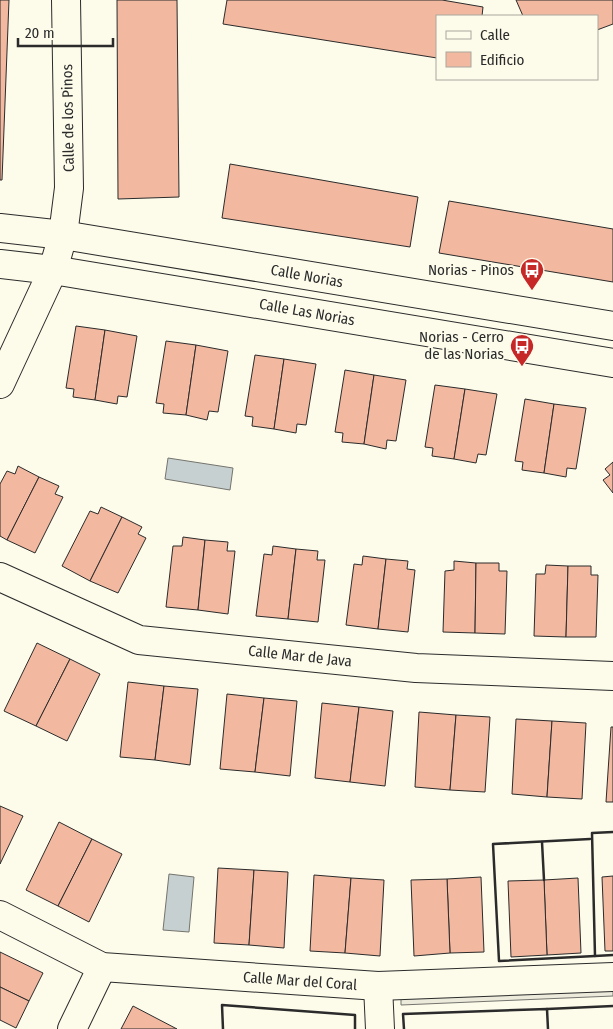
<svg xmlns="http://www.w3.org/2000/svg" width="613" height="1029" font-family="'Fira Sans Condensed',sans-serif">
<rect width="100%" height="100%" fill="#fdfbea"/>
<polygon fill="#eceadb" stroke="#74746e" points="613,986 613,996 401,1005 401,996"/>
<g fill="#c7d0d0" stroke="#74746e">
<polygon points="168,458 233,468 230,490 165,479"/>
<polygon points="169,874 194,877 189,932 163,930"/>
</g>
<g fill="#f2b8a0" stroke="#2b2b2b">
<polygon points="0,0 9,0 2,180 0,180"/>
<polygon points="117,0 177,0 179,197 118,199"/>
<polygon points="227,0 442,0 483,7 482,16 437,16 437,58 223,24"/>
<polygon points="516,0 613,0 613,24 597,30 597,16 523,16"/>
<polygon points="230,164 418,197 410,247 222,218"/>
<polygon points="449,201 613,229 613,282 439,253"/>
<polygon points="76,326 105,330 95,400 73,397 74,389 66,388"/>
<polygon points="105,330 137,336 127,397 118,396 117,404 95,400"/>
<polygon points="166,341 196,345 186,415 163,413 164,404 156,403"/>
<polygon points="196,345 228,351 218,412 209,411 207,420 186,415"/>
<polygon points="255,355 284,359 274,429 252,426 253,417 245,416"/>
<polygon points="284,359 316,364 306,425 297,424 296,433 274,429"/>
<polygon points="345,370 374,375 364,444 342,442 343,433 335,432"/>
<polygon points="374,375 406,380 396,441 387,440 386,449 364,444"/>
<polygon points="435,385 465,389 454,459 432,456 433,448 425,447"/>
<polygon points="465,389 497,394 486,455 478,454 476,463 454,459"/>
<polygon points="525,399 554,404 544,473 522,470 523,462 515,461"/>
<polygon points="554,404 586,408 576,469 567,468 566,477 544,473"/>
<polygon points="613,462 613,493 603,480 610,475 605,469"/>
<polygon points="18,466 39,477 7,540 0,536 0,484 7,471 15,474"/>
<polygon points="39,477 59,486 55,494 63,497 35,553 7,540"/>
<polygon points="101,507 122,517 90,581 62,566 90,511 98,514"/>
<polygon points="122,517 142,527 138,534 146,538 118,593 90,581"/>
<polygon points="183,537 205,540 198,610 166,607 173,546 182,546"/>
<polygon points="205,540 228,542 227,551 235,551 228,614 198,610"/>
<polygon points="273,546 296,549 288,619 256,616 264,554 272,555"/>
<polygon points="296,549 318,551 317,560 325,560 318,622 288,619"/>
<polygon points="363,556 386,559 378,629 346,625 354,564 362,565"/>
<polygon points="386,559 408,561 407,569 415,570 408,632 378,629"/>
<polygon points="454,561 476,563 475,633 443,632 445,571 454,570"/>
<polygon points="476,563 499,563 499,571 507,571 505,634 475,633"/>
<polygon points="546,565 568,566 566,637 534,636 536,574 545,574"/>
<polygon points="568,566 591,566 591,575 598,575 596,637 566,637"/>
<polygon points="37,643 70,659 36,726 4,711"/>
<polygon points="70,659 100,674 67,741 36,726"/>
<polygon points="128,682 164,686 155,760 120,757"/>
<polygon points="164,686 198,689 190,765 155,760"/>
<polygon points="227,694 264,698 255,772 220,769"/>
<polygon points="264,698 297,701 290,776 255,772"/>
<polygon points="322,703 359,707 350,782 315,778"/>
<polygon points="359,707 393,711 385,786 350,782"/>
<polygon points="419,712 456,715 450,790 415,787"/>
<polygon points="456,715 490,717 485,792 450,790"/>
<polygon points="516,719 552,721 547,797 512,794"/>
<polygon points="552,721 586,723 582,799 547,797"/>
<polygon points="611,727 613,727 613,802 606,802"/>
<polygon points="0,806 23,816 0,864"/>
<polygon points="59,822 92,839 58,906 26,890"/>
<polygon points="92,839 122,854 89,922 58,906"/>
<polygon points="218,868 254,870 249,945 214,943"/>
<polygon points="254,870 288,872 284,948 249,945"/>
<polygon points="314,875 351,878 345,953 310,951"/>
<polygon points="613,876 613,951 605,951 602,877"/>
<polygon points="481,877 484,952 450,953 447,879"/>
<polygon points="351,878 384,880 380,956 345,953"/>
<polygon points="578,878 581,953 547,955 544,880"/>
<polygon points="447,879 450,953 414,956 411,880"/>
<polygon points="544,880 547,955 511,957 508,881"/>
<polygon points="0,952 43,973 29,1001 0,987"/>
<polygon points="0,987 29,1001 16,1028 0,1020"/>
<polygon points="133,1006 177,1029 121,1029"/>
</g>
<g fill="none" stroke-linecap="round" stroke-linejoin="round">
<g stroke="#2b2b2b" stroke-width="30">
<g id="street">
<polyline points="0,228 63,235 613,326"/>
<polyline points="0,264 53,270 613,363"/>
<polyline points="0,384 53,270 63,235 69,188 66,0"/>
<polyline points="0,577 139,640 416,668 613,676"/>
<polyline points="0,915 102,967 378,986 613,977"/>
<polyline points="378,986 380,1029"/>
<polyline points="72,1029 102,967"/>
</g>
</g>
<use href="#street" stroke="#fdfbea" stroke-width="28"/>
<g stroke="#2b2b2b" stroke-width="2.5">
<polyline points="613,832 592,833 595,956 613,955"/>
<polyline points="590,839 493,844 499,961 595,956"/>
<polyline points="542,842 544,880"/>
<polyline points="547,1009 613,1006"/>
<polyline points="223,1029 222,1005 355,1015 355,1029"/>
<polyline points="404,1029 403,1014 547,1009 548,1029"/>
</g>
</g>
<defs>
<g id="bus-pin" transform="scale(1.25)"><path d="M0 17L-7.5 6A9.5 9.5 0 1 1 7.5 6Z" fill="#c62828" stroke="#fdfbea"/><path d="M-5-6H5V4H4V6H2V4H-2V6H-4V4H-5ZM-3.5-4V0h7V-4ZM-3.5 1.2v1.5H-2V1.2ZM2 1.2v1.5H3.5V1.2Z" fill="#fff"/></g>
</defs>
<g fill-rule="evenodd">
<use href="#bus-pin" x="532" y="270"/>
<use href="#bus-pin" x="522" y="346"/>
</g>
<g text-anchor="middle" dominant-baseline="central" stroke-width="4" stroke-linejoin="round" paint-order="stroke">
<g font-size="15" fill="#2b2b2b" stroke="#fdfbea">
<text transform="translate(68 118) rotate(-91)">Calle de los Pinos</text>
<text transform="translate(307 276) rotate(10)">Calle Norias</text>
<text transform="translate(307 312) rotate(10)">Calle Las Norias</text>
<text transform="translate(300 656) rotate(6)">Calle Mar de Java</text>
<text transform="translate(300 981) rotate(4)">Calle Mar del Coral</text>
</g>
<g font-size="15" fill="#2b2b2b" stroke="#fdfbea" text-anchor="end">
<text x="514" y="270">Norias - Pinos</text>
<text x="504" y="337">Norias - Cerro<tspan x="504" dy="17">de las Norias</tspan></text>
</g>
</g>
<rect x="436" y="15" width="162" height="65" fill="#fdfbea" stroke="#a9a89e"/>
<rect x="446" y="31" width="25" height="8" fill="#fdfbea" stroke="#a9a89e"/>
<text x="480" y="40" font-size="15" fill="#2b2b2b">Calle</text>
<rect x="446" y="52" width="25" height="15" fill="#f2b8a0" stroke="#a9a89e"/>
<text x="480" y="65" font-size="15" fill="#2b2b2b">Edificio</text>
<path d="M18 38v8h95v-8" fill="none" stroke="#2b2b2b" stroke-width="2.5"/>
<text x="25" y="38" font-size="15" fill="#2b2b2b" stroke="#fdfbea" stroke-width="4" paint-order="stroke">20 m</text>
</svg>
